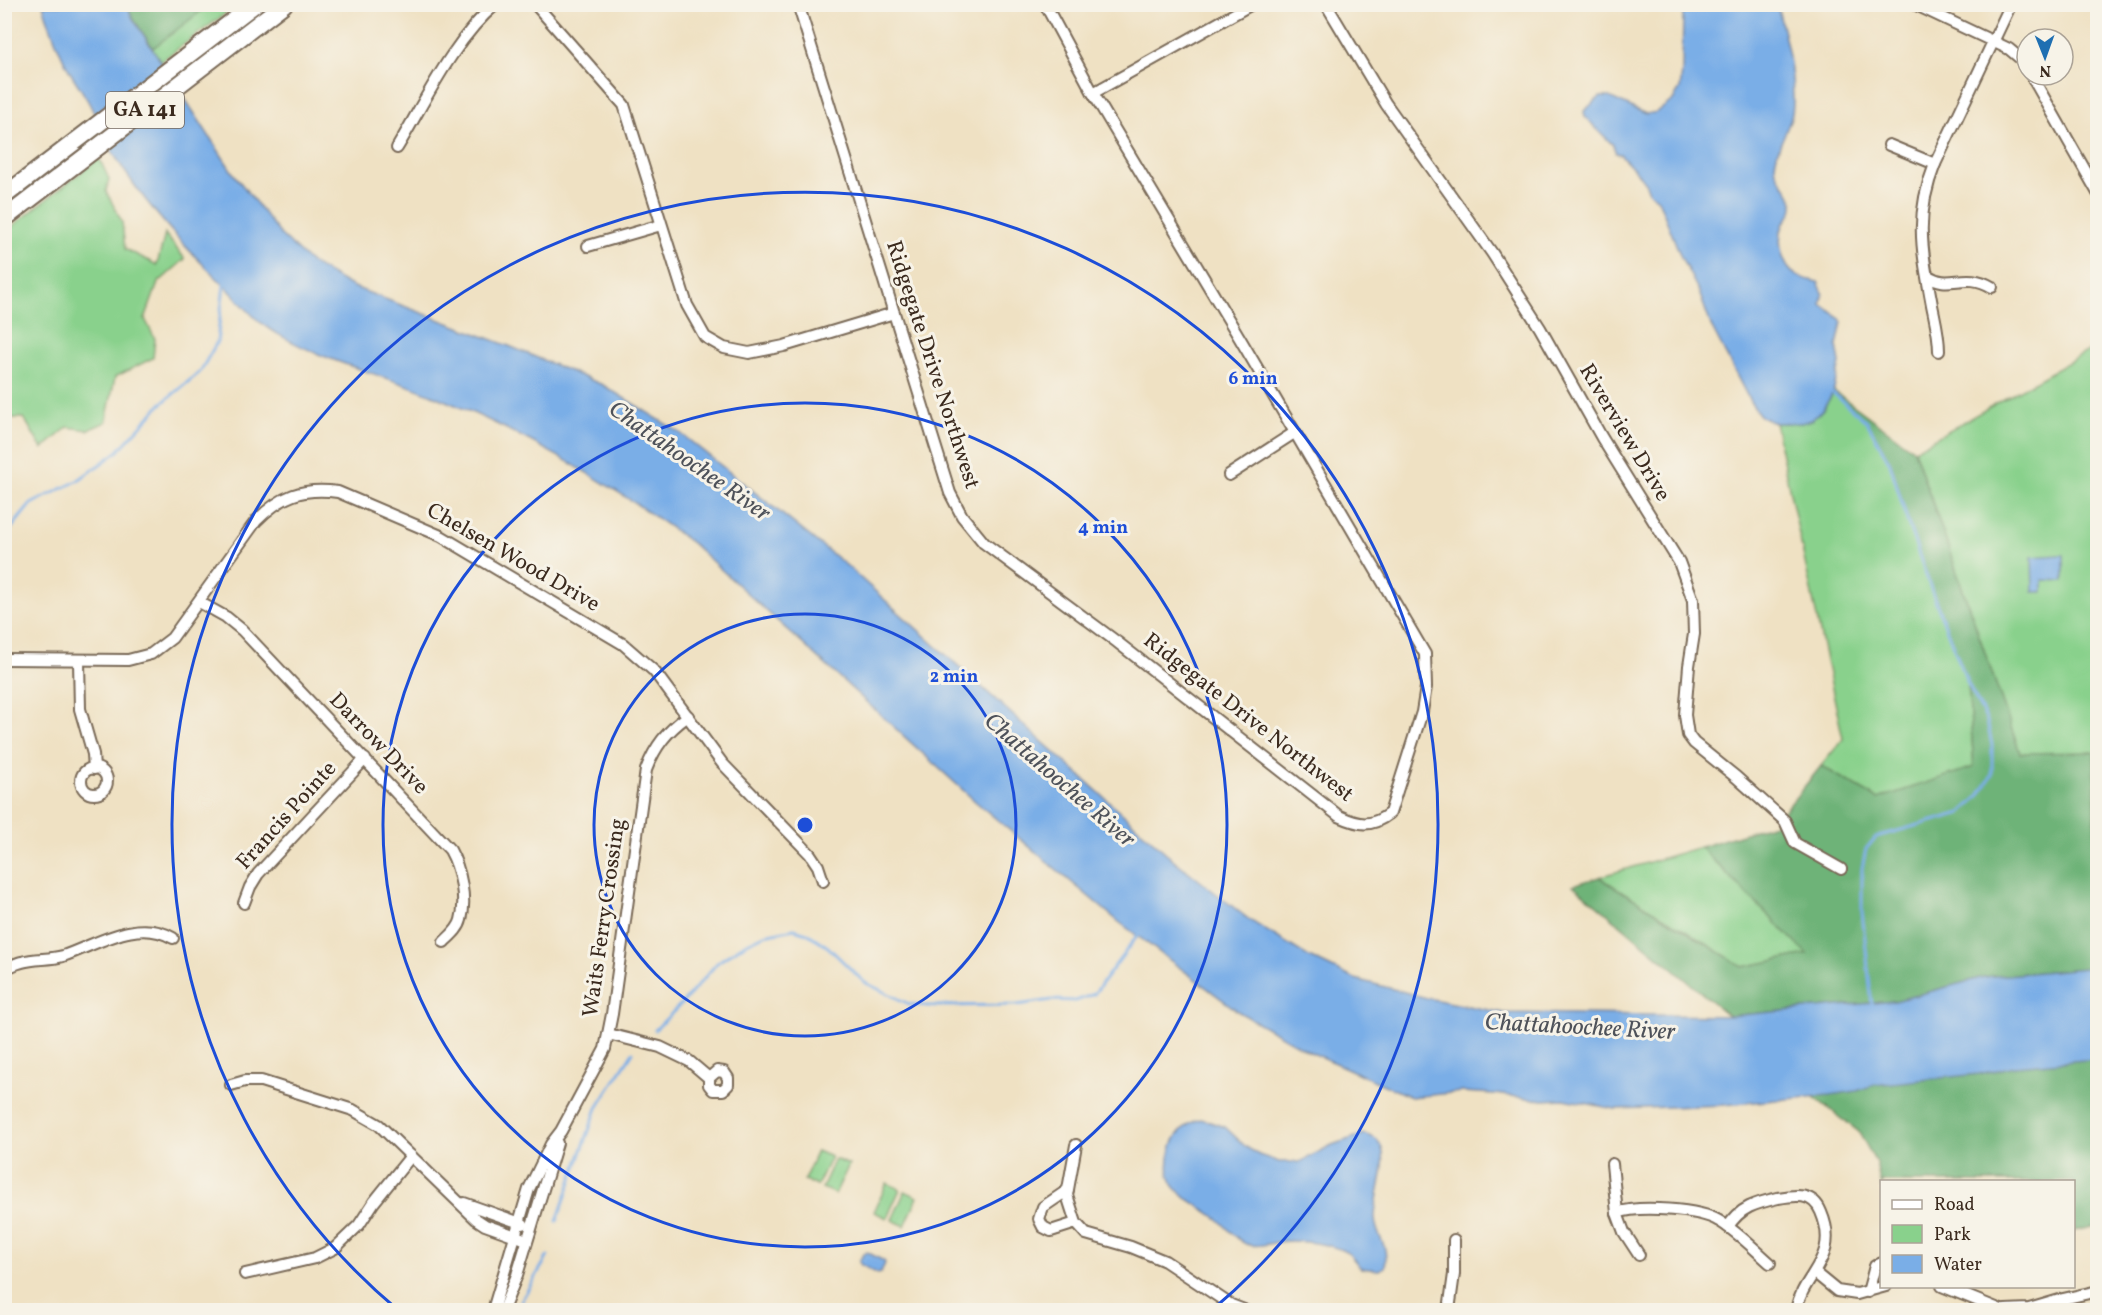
<svg xmlns="http://www.w3.org/2000/svg" width="2102" height="1315" font-family="Vollkorn,serif">
<rect width="100%" height="100%" fill="#f7f3e8"/>
<filter id="ink" filterUnits="userSpaceOnUse"><feTurbulence type="fractalNoise" baseFrequency=".0167" numOctaves="2"/><feDisplacementMap in="SourceGraphic" scale="12" xChannelSelector="R" yChannelSelector="G"/><feConvolveMatrix kernelMatrix="1 2 1 2 8 2 1 2 1" color-interpolation-filters="sRGB"/></filter>
<filter id="wash" filterUnits="userSpaceOnUse"><feTurbulence type="fractalNoise" baseFrequency=".008" numOctaves="4" result="noise"/><feDisplacementMap in="SourceGraphic" scale="24" xChannelSelector="R" yChannelSelector="G"/><feGaussianBlur stdDeviation="1.35" result="paint"/><feColorMatrix in="noise" values="0 0 0 0 0 0 0 0 0 0 0 0 0 0 0 0 0 1.4 0 .05"/><feComposite in="paint" operator="in"/></filter>
<g filter="url(#wash)">
<rect width="100%" height="100%" fill="#efe1c3"/>
<g fill="#89d18c" stroke="#627e55" stroke-width="1.5">
<polygon points="127,5 237,5 160,62 132,17"/>
<polygon points="99,158 109,179 106,191 122,222 125,249 157,265 165,234 185,259 158,283 145,319 155,339 153,358 115,377 106,422 88,430 68,427 42,449 24,418 5,418 5,232"/>
<polygon points="2097,346 2097,882 2096,882 2020,753 1914,450"/>
<polygon points="1833,393 1867,422 1890,463 1932,592 1968,684 1974,767 1878,799 1821,766 1843,739 1775,423 1801,423 1823,409"/>
<polygon points="1700,847 1808,954 1743,967 1599,877"/>
<polygon points="817,1151 831,1157 817,1186 804,1180"/>
<polygon points="835,1159 849,1165 835,1194 822,1188"/>
<polygon points="887,1183 900,1189 887,1218 874,1212"/>
<polygon points="905,1191 918,1197 905,1226 892,1220"/>
</g>
<g fill="#6eb378" stroke="#546e4b" stroke-width="1.5">
<polygon points="127,5 209,5 153,48 132,17"/>
<polygon points="1834,391 1914,450 2020,753 2094,752 2097,967 1984,977 1895,1001 1729,1016 1573,885 1599,877 1743,967 1807,954 1700,847 1774,824 1821,766 1878,799 1974,767 1968,684 1932,592 1908,523 1891,463 1867,422 1833,393"/>
<polygon points="2097,1042 2097,1226 2074,1231 2074,1182 1882,1182 1881,1187 1876,1163 1859,1132 1787,1076"/>
</g>
<g fill="#7aaee7" stroke="#5a6c82" stroke-width="1.5">
<path d="M43,5H127L132,17L233,173L281,235L311,263L351,286L509,346L603,385L679,432L846,565L1175,861L1251,921L1309,957L1355,979L1427,998L1504,1013L1729,1016L1895,1001L1984,977L2097,967V1059L2015,1066L1979,1074L1874,1085L1857,1091L1830,1095L1724,1105L1615,1109L1564,1099L1543,1100L1494,1094L1462,1092L1411,1097L1308,1051L1239,1012L1119,922L976,802L692,543C609,482 528,435 432,395C377,372 315,360 265,326C249,315 237,297 223,284C183,246 144,203 115,156C105,139 98,120 89,103C83,92 76,82 70,72C58,51 50,27 43,5Z"/>
<path d="M1686,5H1777C1785,37 1794,70 1793,104C1793,126 1776,143 1775,165C1775,181 1794,190 1793,206C1793,216 1786,217 1783,225C1777,240 1781,266 1796,275C1802,279 1811,280 1818,282L1823,293L1821,304C1828,311 1837,313 1842,322L1837,346L1840,363L1833,393L1823,409L1812,420L1801,423H1775L1761,417L1751,403L1712,328L1699,292L1681,257L1658,199L1649,192L1646,184L1636,171L1620,154L1616,153L1613,145L1585,117L1584,111L1600,97H1609L1646,114L1657,112L1673,100L1680,89L1682,72L1683,13Z"/>
<polygon points="2060,555 2064,555 2064,581 2043,580 2043,592 2033,592 2032,557"/>
<path d="M1201,1119L1225,1127L1246,1147L1259,1155L1279,1162H1300L1332,1145L1364,1134C1368,1136 1374,1137 1377,1140C1393,1155 1374,1197 1375,1218C1376,1239 1389,1241 1385,1267L1379,1270L1361,1268C1357,1264 1353,1258 1349,1254C1333,1243 1291,1238 1273,1243C1264,1245 1255,1247 1246,1244C1236,1240 1225,1224 1215,1217C1188,1197 1159,1191 1171,1149C1175,1134 1186,1123 1201,1119Z"/>
<polygon points="867,1252 884,1261 885,1263 881,1273 878,1274 861,1265 859,1262 863,1254"/>
<polygon points="1067,1306 1090,1306 1101,1310 1063,1310"/>
</g>
<g fill="none" stroke-linecap="round" stroke-linejoin="round">
<g stroke="#7aaee7" stroke-width="3">
<polyline points="1833,393 1867,422 1890,463 1908,523 1932,592 1968,684 1987,721 1992,745 1992,775 1979,796 1961,813 1876,837 1866,849 1862,868 1862,912 1872,1005"/>
<polyline points="4,537 31,504 77,481 117,452 161,404 200,372 217,342 224,285 227,282"/>
<polyline points="655,1030 687,998 718,962 745,944 764,935 794,929 807,933 828,947 864,982 909,1004 928,1006 1017,1005 1052,1000 1076,1001 1094,994 1140,932"/>
<polyline points="557,1221 597,1108 633,1052"/>
<polyline points="521,1301 548,1256"/>
</g>
</g>
</g>
<g filter="url(#ink)">
<g fill="none" stroke-linecap="round" stroke-linejoin="round">
<g stroke="#7a6a58" stroke-width="14">
<g id="minor">
<polyline points="535,4 624,105 687,305 705,337 724,348 749,353 784,346 894,313"/>
<path d="M798,4L930,429L950,493L962,516L984,543L1117,642L1339,816C1359,825 1371,828 1390,813L1422,712L1426,687L1425,654L1239,337L1093,93L1045,4"/>
<polyline points="1326,4 1386,104 1492,253 1540,328 1602,438 1679,562 1693,600 1694,634 1689,666 1685,715 1688,735 1694,743 1736,777 1785,821 1795,843 1841,869"/>
<polyline points="1914,4 2009,49 2022,60 2027,68"/>
<polyline points="2031,75 2098,193"/>
<polyline points="1093,93 1252,4"/>
<polyline points="1889,145 1935,164"/>
<path d="M397,148C425,101 454,39 496,4"/>
<polyline points="588,246 661,225"/>
<path d="M1927,275C1950,291 1964,270 1992,287"/>
<path d="M1939,351C1939,335 1935,320 1932,305C1922,250 1914,217 1935,164L2011,4"/>
<polyline points="1229,475 1294,433"/>
<path d="M199,602L226,617L242,630L450,850C460,868 467,899 461,920C459,929 450,936 444,942"/>
<path d="M4,659L128,660L151,654L172,638L256,521C281,496 302,487 338,492L441,536L623,644L654,671L722,763L810,854L818,866L823,881"/>
<polyline points="79,661 80,709 93,754 94,769"/>
<circle cx="94" cy="781" r="13"/>
<polyline points="244,903 250,887 258,874 365,759"/>
<path d="M4,969C10,967 16,963 22,962C35,958 50,960 63,956C98,944 137,917 173,938"/>
<polyline points="608,1034 660,1047 689,1061 709,1078 709,1085 713,1090 723,1090 728,1085 728,1078 724,1072 717,1071 709,1078"/>
<polyline points="231,1085 245,1081 261,1081 353,1110 379,1125 476,1219 485,1225 527,1240"/>
<polyline points="1076,1145 1067,1195 1076,1223 1086,1234 1131,1247 1165,1261 1231,1305 1244,1310"/>
<polyline points="1612,1164 1617,1213 1624,1232 1639,1255"/>
<polyline points="1068,1190 1043,1207 1039,1219 1043,1227 1051,1231 1076,1223"/>
<polyline points="464,1203 523,1224"/>
<path d="M1617,1213C1638,1205 1700,1209 1719,1221C1738,1232 1754,1249 1770,1263"/>
<path d="M1728,1227C1740,1207 1756,1203 1778,1198C1795,1195 1813,1192 1821,1212C1841,1259 1803,1273 1796,1310"/>
<polyline points="1815,1273 1837,1291 1857,1294 1886,1286"/>
<polyline points="245,1274 315,1258 335,1248 359,1225 374,1202 411,1156"/>
<polyline points="1942,1286 2001,1310"/>
<polyline points="1868,1292 1875,1266 1882,1263"/>
<path d="M493,1310L529,1189L551,1144L561,1131L605,1049L612,1014L646,770C655,746 667,731 688,716"/>
<polyline points="503,1310 517,1275 557,1143"/>
<polyline points="1449,1310 1454,1274 1454,1240"/>
<polyline points="2005,1310 2029,1309 2063,1299 2098,1291"/>
</g>
</g>
<g stroke="#7a6a58" stroke-width="20">
<g id="highway">
<polyline points="4,196 255,4"/>
<polyline points="4,219 284,4"/>
</g>
</g>
<use href="#minor" stroke="#fff" stroke-width="10"/>
<use href="#highway" stroke="#fff" stroke-width="16"/>
</g>
</g>
<g fill="none" stroke="#1d4ed8" stroke-width="3">
<circle cx="805" cy="825" r="211"/>
<circle cx="805" cy="825" r="422"/>
<path d="M398 1310A633 633 0 1 1 1212 1310"/>
</g>
<g text-anchor="middle" dominant-baseline="central" stroke-width="6" stroke-linejoin="round" paint-order="stroke">
<rect fill="#f7f3e8" stroke="#73665b" stroke-width="1.5" x="106" y="92" width="78" height="36" rx="4.5"/>
<g font-size="21" font-weight="bold" fill="#3b2a1e">
<text x="145" y="110">GA 141</text>
</g>
<g font-size="22" fill="#3b2a1e" stroke="#f7f3e8">
<text transform="translate(932 365) rotate(72)">Ridgegate Drive Northwest</text>
<text transform="translate(1624 433) rotate(59)">Riverview Drive</text>
<text transform="translate(513 558) rotate(30)">Chelsen Wood Drive</text>
<text transform="translate(1248 718) rotate(38)">Ridgegate Drive Northwest</text>
<text transform="translate(378 744) rotate(46)">Darrow Drive</text>
<text transform="translate(287 816) rotate(-48)">Francis Pointe</text>
<text transform="translate(605 918) rotate(-82)">Waits Ferry Crossing</text>
</g>
<g font-size="24" font-style="italic" fill="#4e525a" stroke="#f7f3e8">
<text transform="translate(689 462) rotate(35)">Chattahoochee River</text>
<text transform="translate(1059 781) rotate(41)">Chattahoochee River</text>
<text transform="translate(1580 1028) rotate(3)">Chattahoochee River</text>
</g>
</g>
<circle cx="805" cy="825" r="9" fill="#1d4ed8" stroke="#f7f3e8" stroke-width="3"/>
<g font-size="18" text-anchor="middle" font-weight="bold" fill="#1d4ed8" stroke="#f7f3e8" stroke-width="6" stroke-linejoin="round" paint-order="stroke">
<text x="1253" y="384">6 min</text>
<text x="1103" y="533">4 min</text>
<text x="954" y="682">2 min</text>
</g>
<rect width="2102" height="1315" fill="none" stroke="#f7f3e8" stroke-width="24"/>
<rect x="1880" y="1180" width="195" height="108" fill="#f7f3e8" stroke="#aca397" stroke-width="1.5"/>
<rect x="1892" y="1200" width="30" height="9" fill="#ffffff" stroke="#aca397" stroke-width="1.5"/>
<text x="1934" y="1210" font-size="18" fill="#3b2a1e">Road</text>
<rect x="1892" y="1225" width="30" height="18" fill="#89d18c" stroke="#aca397" stroke-width="1.5"/>
<text x="1934" y="1240" font-size="18" fill="#3b2a1e">Park</text>
<rect x="1892" y="1255" width="30" height="18" fill="#7aaee7" stroke="#aca397" stroke-width="1.5"/>
<text x="1934" y="1270" font-size="18" fill="#3b2a1e">Water</text>
<g transform="translate(2045 57) rotate(179)"><circle r="28" fill="#f7f3e8" stroke="#aca397" stroke-width="1.5"/>
<path d="M0-4.5L10 22L0 15L-10 22Z" fill="#1f6fb2"/>
<text y="-9" font-size="16" font-weight="bold" text-anchor="middle" fill="#3b2a1e">N</text>
</g>
</svg>
